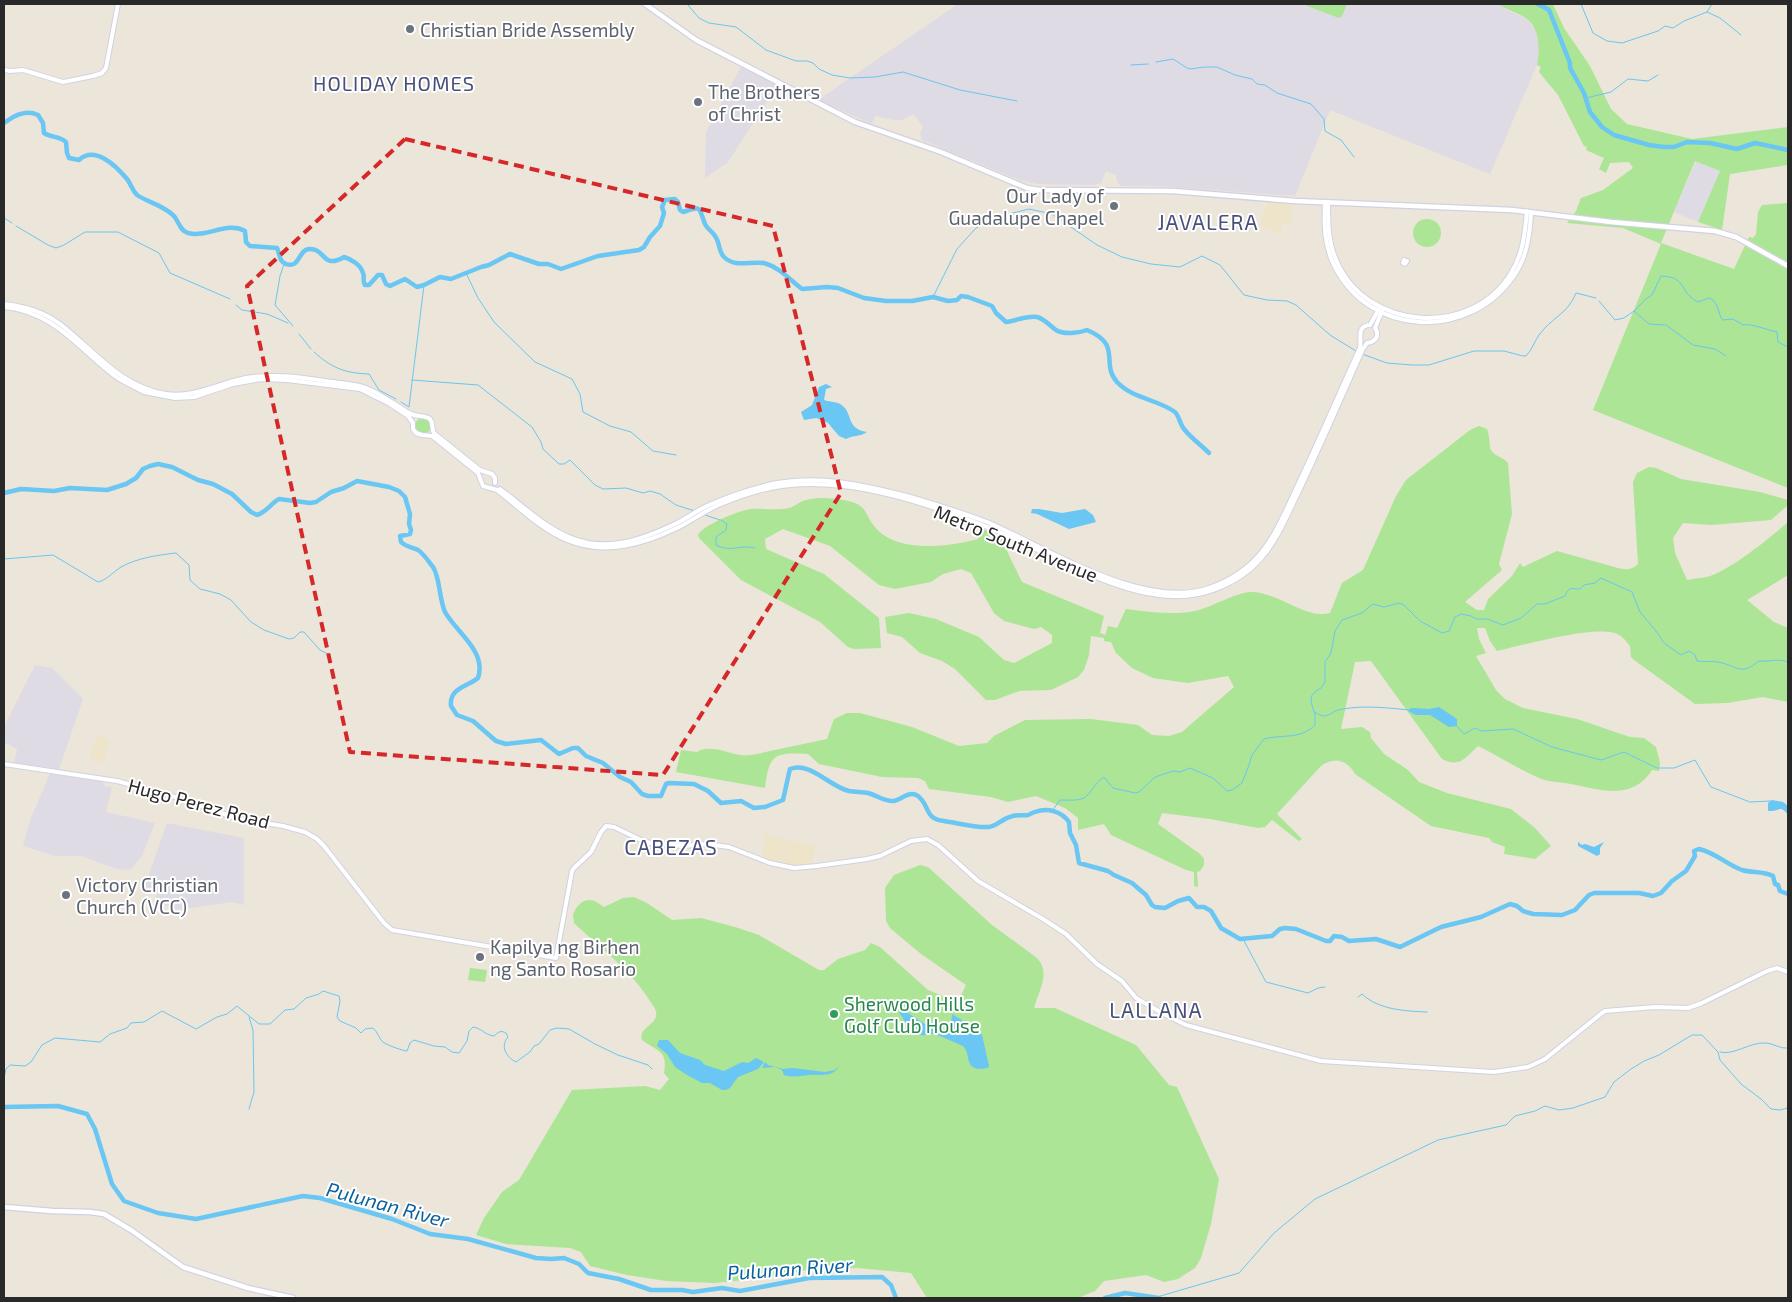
<svg xmlns="http://www.w3.org/2000/svg" width="1792" height="1302" font-family="'Exo 2',sans-serif">
<rect width="100%" height="100%" fill="#ece5da"/>
<g fill="#dedbe4">
<polygon points="958,4 1498,4 1507,10 1527,19 1535,30 1539,43 1538,62 1490,174 1330,110 1295,196 1156,186 1121,186 1117,182 1116,175 1106,171 1101,183 1092,185 1037,184 1020,180 922,140 920,133 923,126 913,114 902,120 894,120 875,116 872,124 818,100"/>
<polygon points="741,67 777,86 728,162 705,178 706,132"/>
<polygon points="1696,161 1720,171 1698,222 1674,212"/>
<polygon points="35,665 52,668 83,699 59,769 14,763 17,749 4,742 4,727"/>
<polygon points="50,774 102,782 105,786 112,787 106,812 155,823 142,856 130,870 117,869 81,856 55,856 23,846 30,820"/>
<polygon points="167,823 244,838 244,905 232,902 176,910 156,901 157,893 145,886"/>
</g>
<g fill="#eee4c9">
<polygon points="1268,202 1292,204 1292,223 1284,223 1279,234 1259,225"/>
<polygon points="98,734 110,741 103,763 89,758"/>
<polygon points="765,834 786,840 781,864 762,860"/>
<polygon points="788,840 815,845 812,866 796,867 782,864"/>
</g>
<g fill="#ace595">
<polygon points="1302,4 1347,4 1342,16 1339,18"/>
<path d="M1498,4H1553L1564,28L1590,66L1611,109L1627,124L1692,139L1788,127V165L1730,174L1722,230L1698,222L1720,171L1695,161L1661,243L1734,269L1749,237L1753,238L1756,234L1758,212L1762,205L1788,203V488L1593,410L1661,244L1623,228L1567,223L1576,211L1581,198L1603,190L1633,168L1629,162L1610,163L1606,173L1599,169L1604,158L1586,150L1587,147L1584,146L1558,95L1539,72L1541,67L1537,65C1540,51 1540,29 1527,19C1519,13 1507,10 1498,4Z"/>
<circle cx="1427" cy="233" r="14"/>
<circle cx="423" cy="426" r="8"/>
<path d="M1479,426L1487,429C1490,436 1489,447 1491,450C1494,456 1503,457 1508,463L1512,514L1499,564L1502,570L1465,602L1477,610H1484L1488,599L1512,576L1520,563L1523,567L1557,551L1618,568C1626,570 1632,570 1638,564L1633,482L1637,473L1649,467L1656,468L1681,479L1760,492L1788,500V505L1771,520L1711,525L1683,523L1673,538L1675,553L1687,580C1693,579 1700,578 1707,577C1729,571 1770,538 1788,522V575L1747,600L1774,622L1788,628V702L1763,697L1727,703L1695,704L1634,660L1631,657L1630,646C1627,642 1623,637 1619,635C1600,623 1521,646 1497,651L1490,641L1485,628H1477L1479,639L1486,653L1476,656L1496,690L1505,699L1523,708L1577,719L1630,737L1644,738L1656,747L1660,763L1659,771L1652,770C1632,801 1601,790 1571,784C1560,782 1547,782 1537,777C1517,768 1498,756 1478,746C1465,758 1460,768 1442,759L1371,661L1355,662L1341,729L1362,727L1370,732L1371,738L1384,754L1408,770L1419,782L1447,793L1511,809L1535,828L1551,846L1535,859L1504,854L1505,847L1492,842L1489,838L1431,826L1355,774C1347,759 1333,756 1320,767L1277,814L1302,839L1299,841L1272,820L1265,827L1258,828L1210,819L1162,813L1158,824L1200,854L1204,859V865L1200,871L1197,872L1198,887L1194,886V872L1186,870L1111,835L1104,824L1078,830V818L1065,808L1036,796L1008,802L991,797L929,789L925,781L918,778L882,777L819,764L808,754C774,752 769,754 765,788L676,772L681,750L697,752C708,744 728,753 740,755C744,756 749,755 752,755L827,739L834,719L847,713H860L912,727L959,746L987,743L994,736L1025,720L1091,719L1138,725L1152,735L1169,736L1182,732L1234,687L1228,676L1188,683L1153,678L1132,668L1116,653L1111,642L1104,641V638L1091,636L1089,655L1084,670L1078,677L1051,690L1019,691L995,700H986L955,669L942,661L920,653L902,637L887,633L885,617L909,613L936,619L979,637L1004,660L1014,663L1052,643V635L1041,627L1034,629L1004,621L994,613L971,573L961,569L943,574L931,582L895,589L879,585L830,546L783,529L765,539L766,549L824,574L879,618L881,648L854,649L848,647L820,622L741,580L699,538L698,535C703,525 740,510 751,509C764,508 777,511 789,508C794,507 798,503 803,501C817,496 833,498 848,501C867,505 864,513 874,526C896,554 948,547 978,539L980,528L1008,540L1005,547L1022,582L1104,616L1100,633L1105,635L1108,626L1117,628L1126,609C1150,612 1176,616 1199,610C1213,606 1236,593 1250,592C1277,591 1306,620 1330,613L1342,583L1363,570L1396,496L1406,480L1470,430Z"/>
<path d="M920,865L928,867L992,925L1037,958C1051,973 1039,990 1034,1008H1055L1136,1045L1169,1085L1177,1087L1219,1179L1211,1224L1201,1258L1195,1268L1178,1279L1164,1282L1146,1275L1104,1281L1095,1291L1078,1298H927L911,1273L857,1268L811,1269L775,1277L715,1283L666,1281L627,1275L590,1266L581,1252L570,1248L506,1244L476,1235L484,1218L502,1192L519,1180L572,1090L645,1086L660,1090L669,1079L664,1073C668,1050 658,1052 642,1040C638,1026 659,1026 656,1011C655,1008 652,1004 650,1001C631,970 600,948 574,923L573,915C576,905 586,895 598,903C600,904 602,906 604,907L623,898L634,897L647,903L672,920L701,918L735,927L759,935L819,970H824L838,959L865,950L871,943L880,947L928,990L958,1002L966,985L921,954L890,928L886,921L885,888L894,875Z"/>
<polygon points="470,968 487,970 485,982 468,980"/>
</g>
<g fill="#6ac6f2">
<path d="M826,384L832,387L826,389L824,400C828,402 835,401 840,404C854,412 845,429 867,432C860,437 853,435 846,439L839,436L828,423L822,420L816,418L804,420L801,412L812,405L819,387Z"/>
<polygon points="1032,509 1039,509 1062,513 1085,509 1093,515 1096,522 1069,529 1037,514 1031,513"/>
<polygon points="1439,707 1457,719 1457,726 1449,727 1430,715 1416,715 1408,711 1411,708 1429,709"/>
<path d="M1772,800L1783,802L1788,806V815C1780,804 1779,812 1768,811V803Z"/>
<polygon points="1578,842 1582,845 1585,844 1594,847 1604,842 1600,848 1600,854 1597,856 1578,846"/>
<path d="M901,1009C914,1015 937,1038 951,1026L952,1014L973,1027L982,1035L989,1066L988,1068C962,1073 972,1054 963,1046C961,1045 936,1034 934,1034C930,1033 926,1036 922,1035C920,1035 914,1032 912,1032C905,1028 905,1018 899,1013Z"/>
<polygon points="659,1040 668,1040 680,1053 700,1060 705,1065 724,1071 742,1062 748,1063 756,1058 764,1062 758,1069 738,1077 730,1088 726,1090 722,1090 710,1083 702,1083 687,1075 675,1067 667,1054 657,1046"/>
<path d="M765,1062L768,1065L783,1069L793,1068L825,1072L835,1070L839,1066C833,1078 820,1074 809,1075C799,1076 794,1078 784,1075L782,1070L775,1067L762,1068Z"/>
</g>
<g fill="none" stroke-linecap="round" stroke-linejoin="round">
<g stroke="#6ac6f2" stroke-width="1">
<polyline points="687,4 699,18 709,23 736,27 766,50 796,61 807,61 813,63 819,69 832,75 850,78 875,77 903,72 960,90 1017,101"/>
<polyline points="1581,4 1593,33 1607,41 1622,43 1658,31 1665,26 1673,28 1684,21 1707,12 1720,18 1741,35"/>
<polyline points="1541,5 1544,4"/>
<polyline points="1707,12 1712,4"/>
<polyline points="1156,62 1173,59 1187,68 1191,69 1204,67 1217,67 1235,75 1252,79 1257,84 1265,85 1277,93 1311,104 1324,119 1325,131 1341,140 1354,157"/>
<polyline points="1131,65 1148,64"/>
<polyline points="1586,98 1611,92 1628,79 1648,81 1658,75"/>
<polyline points="4,218 12,223"/>
<polyline points="16,226 48,245 56,248 64,245 85,232 118,232 159,253 170,273 230,299"/>
<polyline points="284,264 280,276 275,305 293,326"/>
<polyline points="466,273 478,298 494,322 535,362 572,379 580,394 583,412 610,426 631,432 653,451 676,455"/>
<polyline points="933,297 957,249 976,228 997,217 1029,209 1052,214 1097,245 1122,257 1151,264 1180,267 1202,256 1220,265 1244,295 1267,300 1287,301 1296,305 1330,335 1356,351"/>
<polyline points="1599,301 1615,320 1624,318 1634,311 1649,324 1666,325 1693,345 1715,349 1726,356"/>
<polyline points="236,305 242,310 267,314 288,323"/>
<path d="M1634,311L1647,298L1652,295L1661,276C1688,277 1679,293 1698,302L1709,298L1713,300L1717,306L1721,318L1723,320L1733,319L1743,325C1751,323 1767,330 1777,332L1778,342L1788,347"/>
<polyline points="299,334 311,349"/>
<path d="M314,352C332,368 344,373 369,374L379,390L396,399"/>
<path d="M1362,354L1387,363L1412,365H1429L1474,351H1504L1523,356H1526C1532,350 1534,342 1539,335C1551,318 1568,314 1576,293L1596,298"/>
<polyline points="412,380 478,385 532,427 541,442 543,449 559,464 564,464 570,460 595,485 603,489 626,488 643,493 650,491 660,494 676,505 701,513"/>
<polyline points="401,402 409,407 424,285"/>
<polyline points="705,515 720,520"/>
<path d="M721,520L727,524L726,530L716,537V545C731,553 740,544 755,548"/>
<path d="M4,559L53,555L98,582C107,580 113,572 121,567C137,558 158,555 176,553L189,565L190,580L200,589L220,594L231,600L251,622L264,630L289,639L294,638L300,632H304L320,650L330,655"/>
<path d="M1315,712C1329,722 1330,710 1343,709C1365,705 1388,708 1410,710"/>
<polyline points="1456,725 1464,734 1475,728 1481,731 1513,729 1552,747 1601,760 1624,752 1657,768 1674,768 1695,760 1711,787 1750,802 1771,801"/>
<path d="M1052,811L1060,800C1067,800 1077,801 1084,798C1090,794 1096,782 1104,777L1113,788L1135,793L1139,792L1155,777L1173,771L1180,772L1190,768L1213,778L1227,791L1232,790L1242,783L1249,765L1252,755L1264,739C1282,734 1300,740 1315,725V715L1311,702L1312,695L1316,691L1321,688L1325,682V662L1331,653L1335,631L1342,620L1362,613L1373,604L1384,607L1399,603L1404,605L1420,621L1442,633L1449,631L1455,617L1461,614L1471,616L1476,619H1487L1503,625L1521,618L1537,604H1545L1565,596C1569,586 1571,589 1580,589L1584,585L1595,583L1601,578L1632,592L1640,612L1656,631L1664,643L1681,655L1689,651L1695,655L1697,661C1704,662 1711,661 1718,662C1736,665 1740,677 1759,661C1769,662 1778,658 1788,662"/>
<polyline points="1243,939 1266,982 1308,993 1318,988 1325,987"/>
<path d="M1358,997L1362,994C1379,1010 1405,1011 1427,1012"/>
<path d="M1720,1052C1733,1056 1750,1042 1765,1043C1773,1043 1780,1049 1788,1048"/>
<path d="M4,1078L6,1069L10,1065L25,1066L31,1062L42,1045L55,1038L100,1042L110,1034L127,1028L131,1023L144,1022L162,1011L196,1029L217,1017L227,1014L237,1006L259,1024H270L285,1010L294,1009L306,998L319,994L323,991L339,996L340,1001L337,1017L340,1021L356,1028L361,1033L365,1029L373,1028C378,1032 379,1039 383,1042C386,1045 404,1051 407,1051L410,1043L414,1040L434,1046L445,1047L452,1052L459,1053L467,1041L469,1031L473,1027C481,1028 485,1035 494,1036C498,1032 501,1030 506,1033L508,1037C500,1046 506,1057 516,1062L530,1052L534,1046L539,1044L550,1030L557,1028L569,1029L595,1044L618,1055L648,1065L652,1069"/>
<polyline points="249,1109 254,1092 253,1030 249,1017"/>
<polyline points="1157,1297 1239,1273 1274,1233 1315,1199 1438,1140 1506,1125 1515,1116 1535,1111 1545,1106 1559,1110 1573,1108 1605,1097 1614,1082 1631,1069 1644,1061 1659,1055 1692,1035 1702,1035 1718,1052 1720,1060 1741,1084 1761,1099 1771,1109 1780,1110 1788,1108"/>
</g>
<g stroke="#6ac6f2" stroke-width="4.5">
<polyline points="1538,4 1549,10 1570,63 1570,68 1584,93 1590,112 1602,127 1614,135 1649,145 1664,147 1674,147 1687,142 1710,143 1737,149 1755,143 1788,150"/>
<path d="M4,123C14,116 25,109 38,115L43,123L44,133C52,138 60,136 66,142L67,153L69,158L79,160C95,145 116,166 127,179C131,184 132,190 137,195C149,203 163,205 174,216C179,222 180,231 188,233C207,238 227,221 245,231L246,242L250,246L277,248C280,254 279,262 286,264C300,269 298,250 309,249C326,248 322,270 344,257C351,259 361,265 363,273C365,278 362,280 365,285H369L378,275H382L386,284L390,286L405,279L417,287L424,285L440,277L451,279L481,267L489,265L510,254L539,264H548L561,269L598,256L639,250L644,247L650,237L660,226L664,213L662,207L665,200L675,199L678,202L680,210L683,212C702,206 698,206 705,224C707,229 712,231 715,236C720,242 718,251 724,257C735,268 750,261 764,263C779,267 790,280 802,289L827,287L838,288L864,298L886,301H912L933,297L948,301L957,300L961,296L968,297L992,306L996,313L1006,322C1016,321 1027,315 1037,317C1045,319 1050,326 1056,330C1064,335 1079,333 1087,330C1123,345 1100,363 1117,382C1133,399 1157,399 1175,412C1179,416 1180,424 1184,429C1191,438 1201,445 1209,453"/>
<path d="M4,493L21,489L54,491L70,488L107,490L126,484L136,478L143,469L150,466L158,464L172,467L198,480L213,484L232,494L251,512L257,515C267,512 271,503 279,499L310,503L316,502L331,492L344,488L357,481L389,487L399,491L405,497L410,514L409,524L411,530L410,534L400,536L401,542C406,547 412,547 418,550C424,554 429,562 433,567C440,577 439,599 445,612C456,632 487,651 478,678C467,687 449,688 451,706L457,715L473,721L496,741L506,744L541,740L559,754L573,748H578L586,756L603,763L620,777L631,782L642,794L648,796H661L666,784L669,783L694,784L708,791L721,803L741,801L754,808L765,807L783,800L789,773L790,769C810,761 830,787 849,791C855,792 862,792 868,793C876,795 885,802 894,801C902,799 910,790 918,796C930,805 924,819 944,821C958,823 975,828 989,827C997,826 1002,819 1010,817C1016,814 1022,816 1028,815C1031,814 1033,812 1035,812C1048,807 1062,812 1069,822L1070,833L1076,845L1079,863L1108,871L1114,875L1132,883L1146,895L1152,905L1155,907L1165,908L1178,901L1189,898L1197,907H1204L1211,911L1221,928L1240,939L1272,936L1280,929L1285,928L1296,929L1326,941H1330L1334,936L1342,937L1349,941L1376,939L1400,947L1441,927L1481,917L1510,904L1517,906L1523,911L1533,914L1562,915L1575,910L1589,895L1594,893H1639L1653,896L1661,893L1672,881L1686,871L1695,856L1694,851L1699,849C1716,853 1726,864 1742,870C1752,873 1763,871 1773,876L1775,884L1778,885L1780,891L1788,894"/>
<polyline points="4,1107 58,1106 87,1114 95,1129 112,1184 124,1201 158,1213 196,1219 303,1196 320,1198 392,1219 430,1234 468,1239 536,1258 551,1259 564,1258 579,1264 588,1273 619,1279 651,1290 682,1290 693,1292 722,1288 740,1291 809,1278 882,1277 891,1285 896,1298"/>
<polyline points="1105,1298 1125,1293 1159,1298"/>
</g>
<g stroke="#d0d2e3" stroke-width="6">
<g id="tertiary">
<polyline points="4,70 10,71 23,70 63,82 93,76 102,73 106,68 118,4"/>
<path d="M1325,202C1324,224 1324,245 1334,265C1369,337 1468,341 1513,277C1527,258 1530,234 1531,212"/>
<path d="M1328,202C1328,223 1328,243 1337,262C1368,331 1472,338 1511,273C1523,254 1525,233 1527,211"/>
<polyline points="1403,263 1404,260"/>
<polyline points="1405,264 1407,261"/>
<path d="M4,304C23,306 44,312 60,324C94,350 120,387 166,394C195,398 219,383 246,378C275,373 304,378 333,382C344,384 356,384 366,388C382,394 395,405 409,413C415,417 426,415 430,419C434,424 431,428 434,433L480,470L492,474L495,478V483"/>
<path d="M4,307C56,312 80,351 119,379L144,392L175,398L194,397L233,384L261,379L287,380L360,389L390,404L408,416L413,423V429L416,433L422,435L432,436L478,473L483,486L497,490"/>
<path d="M1360,348C1362,338 1356,326 1370,325L1379,309"/>
<path d="M1363,349L1367,343C1376,342 1380,335 1375,328L1382,311"/>
<path d="M500,489C522,505 544,527 569,537C606,553 641,540 675,524C686,519 696,511 707,506C729,496 753,488 777,483C821,475 864,485 907,496C934,504 961,512 987,522C1046,547 1143,611 1209,588C1229,581 1247,570 1261,553C1276,535 1286,510 1296,489C1318,443 1338,396 1359,350"/>
<path d="M498,491C520,508 542,530 567,540C605,556 644,544 679,527C693,520 706,510 721,504C740,496 761,489 782,486C851,476 933,505 997,531C1060,557 1146,617 1216,589C1234,582 1251,571 1263,556C1279,537 1288,513 1299,491C1321,445 1341,398 1362,351"/>
<polyline points="4,764 117,781 143,788 189,801 235,818 283,826 305,832 317,839 324,846 384,923 392,930 556,958 572,871 574,868 591,852 601,832 606,826 614,827 643,841 651,843 683,846 707,844 729,847 770,863 794,868 817,866 867,859 880,856 911,841 927,839 938,845 978,881 1043,919 1066,934 1097,964 1122,981 1136,998 1162,1013 1186,1025 1321,1061 1494,1072 1528,1067 1545,1059 1602,1013 1605,1011 1655,1007 1688,1008 1702,1003 1767,971 1777,968 1788,972"/>
</g>
</g>
<g stroke="#d0d2e3" stroke-width="7">
<g id="secondary">
<polyline points="645,4 696,40 855,122 941,152 1027,188 1039,190 1173,191 1295,201 1512,210 1611,222 1715,231 1736,237 1788,266"/>
<polyline points="4,1207 52,1211 90,1212 104,1214 131,1230 183,1267 248,1288 293,1298"/>
</g>
</g>
<use href="#tertiary" stroke="#fff" stroke-width="4"/>
<use href="#secondary" stroke="#fff" stroke-width="4.5"/>
</g>
<path fill="none" stroke="#d62828" stroke-width="4" stroke-dasharray="10 6" stroke-linejoin="round" d="M405,139L773,226L841,493L663,775L350,752L247,286Z"/>
<g fill="#6b7280" stroke="#fff" stroke-width="2">
<circle cx="410" cy="29" r="5"/>
<circle cx="698" cy="102" r="5"/>
<circle cx="1114" cy="206" r="5"/>
<circle cx="66" cy="895" r="5"/>
<circle cx="480" cy="957" r="5"/>
</g>
<circle fill="#2e9e5b" stroke="#fff" stroke-width="2" cx="834" cy="1014" r="5"/>
<g text-anchor="middle" dominant-baseline="central" stroke-width="4" stroke-linejoin="round" paint-order="stroke">
<g font-size="19" fill="#5b616d" stroke="#fff" text-anchor="start">
<text x="420" y="29">Christian Bride Assembly</text>
<text x="708" y="91">The Brothers<tspan x="708" dy="22">of Christ</tspan></text>
<text x="1104" y="195" text-anchor="end">Our Lady of<tspan x="1104" dy="22">Guadalupe Chapel</tspan></text>
<text x="76" y="884">Victory Christian<tspan x="76" dy="22">Church (VCC)</tspan></text>
<text x="490" y="946">Kapilya ng Birhen<tspan x="490" dy="22">ng Santo Rosario</tspan></text>
</g>
<g font-size="19" fill="#292929" stroke="#fff">
<text transform="translate(1016 543) rotate(22)">Metro South Avenue</text>
<text transform="translate(199 803) rotate(15)">Hugo Perez Road</text>
</g>
<g font-size="19" fill="#27864d" stroke="#fff" text-anchor="start">
<text x="844" y="1003">Sherwood Hills<tspan x="844" dy="22">Golf Club House</tspan></text>
</g>
<g font-size="20" letter-spacing="1" fill="#484f7b" stroke="#fff">
<text x="394" y="83">HOLIDAY HOMES</text>
</g>
<g font-size="20" font-style="italic" fill="#09629d" stroke="#fff">
<text transform="translate(388 1204) rotate(15)">Pulunan River</text>
<text transform="translate(790 1268) rotate(-4)">Pulunan River</text>
</g>
<g font-size="21" letter-spacing="1" fill="#484f7b" stroke="#fff">
<text x="1208" y="221">JAVALERA</text>
<text x="671" y="846">CABEZAS</text>
<text x="1156" y="1009">LALLANA</text>
</g>
</g>
<rect width="1792" height="1302" fill="none" stroke="#292929" stroke-width="10"/>
</svg>
